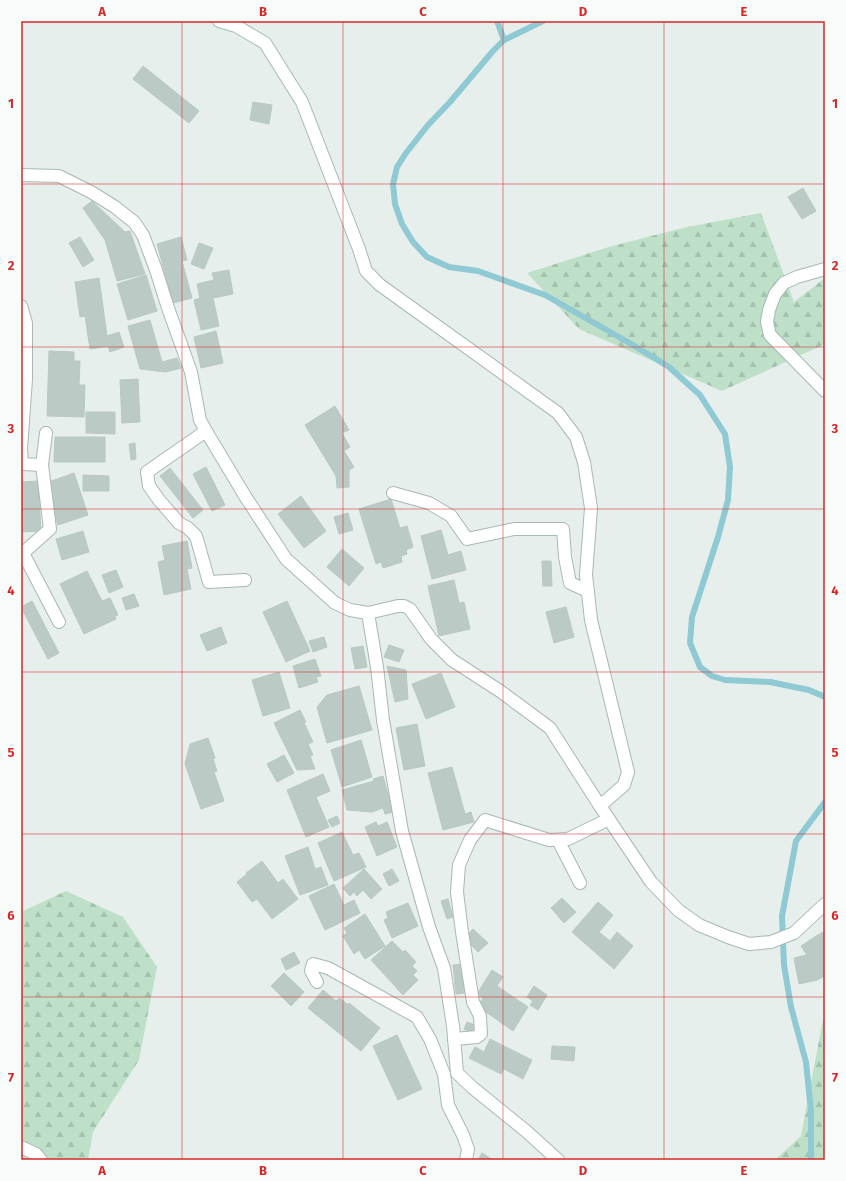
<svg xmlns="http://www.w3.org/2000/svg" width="846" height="1181" font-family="'Fira Sans',sans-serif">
<defs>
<pattern id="forest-firs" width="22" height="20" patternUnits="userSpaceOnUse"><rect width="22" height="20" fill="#bfe0c8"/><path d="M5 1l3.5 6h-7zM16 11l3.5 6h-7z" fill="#a4c1ad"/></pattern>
</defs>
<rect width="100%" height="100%" fill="#e6efeb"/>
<g fill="url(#forest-firs)">
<polygon points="761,213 794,302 825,278 825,344 722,391 579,329 527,273 612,246 687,227"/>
<polygon points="66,891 123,917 157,967 139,1060 93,1132 88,1160 21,1160 21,912"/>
<polygon points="825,1009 825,1160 775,1160 801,1136"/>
</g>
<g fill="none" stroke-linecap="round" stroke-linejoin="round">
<g stroke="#8ec9d4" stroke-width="6">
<polyline points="497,21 504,40"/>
<polyline points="543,21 504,40 493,51 450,102 428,125 406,153 397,167 393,184 395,204 402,224 413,242 427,257 449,267 478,271 545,295 633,345 669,367 700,395 725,434 730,467 728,500 718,537 692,617 690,643 700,667 712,676 725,680 770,682 809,690 825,697"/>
<polyline points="811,1160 811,1111 806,1062 791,1007 784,965 782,916 796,841 825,802"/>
</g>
</g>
<g fill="#bbcac4" stroke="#b8c9c2">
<polygon points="143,66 199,111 189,123 133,79"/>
<polygon points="253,102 272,105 269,124 250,120"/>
<polygon points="803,188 816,211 802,219 788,197"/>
<polygon points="92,201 125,232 130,231 145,274 117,281 105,240 83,208"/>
<polygon points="80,237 94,260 83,267 69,243"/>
<polygon points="181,237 187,260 182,261 192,298 173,303 157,244"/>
<polygon points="199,243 213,248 204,269 191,264"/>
<polygon points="229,270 233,294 213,298 219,326 201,330 194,300 200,298 197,284 214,280 212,273"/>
<polygon points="146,275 157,311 128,320 117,284"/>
<polygon points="99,278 107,336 119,332 124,347 110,352 108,346 90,349 85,316 80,317 75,282"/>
<polygon points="150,320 162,362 177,358 181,368 166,372 140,369 128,326"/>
<polygon points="216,331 223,363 201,368 194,337"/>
<polygon points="49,351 74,352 74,361 80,361 79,385 85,385 84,417 47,416"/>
<polygon points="138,379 140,422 122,423 120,380"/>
<polygon points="335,406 349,430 342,433 350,447 344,451 354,467 349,470 349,487 337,488 336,476 305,425"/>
<polygon points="86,412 115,412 115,434 86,433"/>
<polygon points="55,437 105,437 105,462 54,462"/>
<polygon points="135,443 136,459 131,460 129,444"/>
<polygon points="206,467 225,505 212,511 193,474"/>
<polygon points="170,468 203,510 193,518 160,476"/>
<polygon points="74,473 88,515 58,525 49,498 54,496 49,482"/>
<polygon points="83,475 109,476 109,491 83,491"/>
<polygon points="21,477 22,477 23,482 38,481 41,531 21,532"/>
<polygon points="301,496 326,531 304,548 278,514"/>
<polygon points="391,499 400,528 407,526 413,547 406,550 407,554 401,556 402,562 383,568 381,562 376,564 359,509"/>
<polygon points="348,513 353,530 339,534 334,517"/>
<polygon points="441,530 448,555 461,551 466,570 432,579 421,536"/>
<polygon points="83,531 89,552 62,560 56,539"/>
<polygon points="187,541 192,568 187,569 191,589 164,595 158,562 165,560 162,546"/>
<polygon points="342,549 364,568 349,586 327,567"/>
<polygon points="542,561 551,561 552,586 543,586"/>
<polygon points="116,570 123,587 109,593 102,575"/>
<polygon points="87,571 102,601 110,598 118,615 115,616 116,619 84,634 60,584"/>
<polygon points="454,580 459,603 464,602 470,629 439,636 428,586"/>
<polygon points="134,594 139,606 126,610 122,598"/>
<polygon points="32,601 59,653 48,659 21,607"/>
<polygon points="287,601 310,651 286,662 263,612"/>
<polygon points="566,607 574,637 554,643 546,612"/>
<polygon points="221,627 227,643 207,651 200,635"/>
<polygon points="324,637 327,647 313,652 309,641"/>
<polygon points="389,645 404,650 399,662 384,657"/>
<polygon points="363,646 367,667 355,669 351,648"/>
<polygon points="315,659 321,676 316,677 318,682 299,688 293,666"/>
<polygon points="387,666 406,670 408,699 395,702"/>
<polygon points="279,672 290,708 263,716 252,680"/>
<polygon points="441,673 455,707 426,719 412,684"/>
<polygon points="359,686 372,730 327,743 317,707 327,695"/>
<polygon points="300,710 306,722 304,723 313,742 308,744 313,755 310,756 315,769 297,770 274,723"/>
<polygon points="417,724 425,766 404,770 396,728"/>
<polygon points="208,738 215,758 213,759 217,771 214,772 224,801 201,809 185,764 190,744"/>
<polygon points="361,740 372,777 342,787 331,750"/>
<polygon points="284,755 294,773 277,782 267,764"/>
<polygon points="452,767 465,814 471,812 474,822 443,830 428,773"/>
<polygon points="323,774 330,791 316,797 329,827 306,837 287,790"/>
<polygon points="383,776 393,812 385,814 383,808 372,812 347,810 342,790 374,781 373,779"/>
<polygon points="337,816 340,823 332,827 328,820"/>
<polygon points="376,822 378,826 387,822 397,847 377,856 365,827"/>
<polygon points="342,832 353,855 359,853 366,867 334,881 318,843"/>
<polygon points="308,847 315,869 321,867 328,885 300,895 285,856"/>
<polygon points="262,861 278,883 283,879 298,899 272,919 257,899 252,902 237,882 247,874 246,873"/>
<polygon points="364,869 382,889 371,899 363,890 357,896 354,892 350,896 343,888"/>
<polygon points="392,869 399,881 389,886 383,874"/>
<polygon points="334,884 344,905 354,900 360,913 325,930 309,896"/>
<polygon points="562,898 576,912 564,923 551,908"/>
<polygon points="448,899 453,917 447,919 441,901"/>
<polygon points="598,902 613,915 599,932 610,941 617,932 633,946 614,969 572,932"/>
<polygon points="408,903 418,926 392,938 384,920 388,918 386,912"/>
<polygon points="365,914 385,946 365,959 359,950 354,954 343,936 347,933 344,928"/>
<polygon points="473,929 488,943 478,952 471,945 468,934"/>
<polygon points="825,932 825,976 817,980 799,984 794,958 807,955 801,946 821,933"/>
<polygon points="392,941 403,952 405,950 416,962 412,966 417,971 413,975 418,980 403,995 371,960"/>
<polygon points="294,952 300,963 286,970 281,959"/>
<polygon points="461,964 465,993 456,994 453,965"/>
<polygon points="492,970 503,977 497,986 528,1007 513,1031 483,1010 480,1002 483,998 477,994"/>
<polygon points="284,973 304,992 291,1006 271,986"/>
<polygon points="534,986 547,995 538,1010 530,1005 533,1001 527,997"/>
<polygon points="323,990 336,1001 340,998 348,1005 349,1003 380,1028 361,1051 308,1008"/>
<polygon points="467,1022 475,1025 472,1032 464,1029"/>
<polygon points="397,1035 422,1089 398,1100 373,1046"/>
<polygon points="490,1039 532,1060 523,1079 504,1069 501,1074 469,1058 475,1047 484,1052"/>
<polygon points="552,1046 575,1047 574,1061 551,1059"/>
<polygon points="482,1153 493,1160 478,1160"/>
</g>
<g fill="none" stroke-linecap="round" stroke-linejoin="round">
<g stroke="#a8b8b2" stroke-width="14">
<g id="minor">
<polyline points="21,175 59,176 91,192 115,207 134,222 143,235 156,270 168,308 191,372 200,420 206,431 245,496 286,559 335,603 350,610 368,613 377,667 383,720 402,831 429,927 444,968 453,1026 457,1073 473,1088 526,1131 558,1160"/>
<polyline points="825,269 797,277 784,283 775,294 769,310 767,322 770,335 825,391"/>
<polyline points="21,306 26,323 26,379 21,449"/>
<polyline points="206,431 147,472 149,486 159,500 179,523 188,528 196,536 209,582 245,580"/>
<polyline points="46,433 42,465 50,529 23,553 59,622"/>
<polyline points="21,449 22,464 42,465"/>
<polyline points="393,493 429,503 451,516 467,539 514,529 563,529 565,557 570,583 588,591"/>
<polyline points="600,806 651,882 678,910 699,925 728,937 749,944 771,942 794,933 825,904"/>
<polyline points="558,840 580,883"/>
<polyline points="317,982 311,971 313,964 328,968 417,1017 430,1039 444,1074 448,1105 463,1135 468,1149 466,1160"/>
<polyline points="454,1039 477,1037 481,1034 480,1016 473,1002 462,932 457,892 459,865 470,840 485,820 549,840 568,839 609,819"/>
<polyline points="21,1147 36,1154 41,1160"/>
</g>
</g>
<g stroke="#a8b8b2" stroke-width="14">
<polyline id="tertiary" points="219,21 236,26 265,43 302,102 359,249 366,271 380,285 558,413 576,437 584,462 591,508 586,575 591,620 628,772 624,785 600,806 550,728 500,691 452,660 431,639 410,609 404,606 398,606 368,613"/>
</g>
<use href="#minor" stroke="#fff" stroke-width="12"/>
<use href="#tertiary" stroke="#fff" stroke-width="12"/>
</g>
<path fill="none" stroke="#d62828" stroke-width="1" stroke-opacity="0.55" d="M182,21V1160M343,21V1160M503,21V1160M664,21V1160M21,184H825M21,347H825M21,509H825M21,672H825M21,834H825M21,997H825"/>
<rect width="846" height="1181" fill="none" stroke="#f7fbf9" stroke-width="44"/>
<rect x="22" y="22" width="802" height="1137" fill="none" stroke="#d62828" stroke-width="1.5"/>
<g font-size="13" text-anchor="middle" font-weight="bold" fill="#d62828">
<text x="102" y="16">A</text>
<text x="263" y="16">B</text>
<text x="423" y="16">C</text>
<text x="583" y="16">D</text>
<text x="744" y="16">E</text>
<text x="11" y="108">1</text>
<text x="835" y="108">1</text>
<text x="11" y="270">2</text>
<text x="835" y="270">2</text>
<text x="11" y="433">3</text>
<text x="835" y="433">3</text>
<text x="11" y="595">4</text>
<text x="835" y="595">4</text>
<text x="11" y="757">5</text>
<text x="835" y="757">5</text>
<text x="11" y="920">6</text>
<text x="835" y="920">6</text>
<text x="11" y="1082">7</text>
<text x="835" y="1082">7</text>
<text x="102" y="1175">A</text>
<text x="263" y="1175">B</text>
<text x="423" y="1175">C</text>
<text x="583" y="1175">D</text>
<text x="744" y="1175">E</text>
</g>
</svg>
